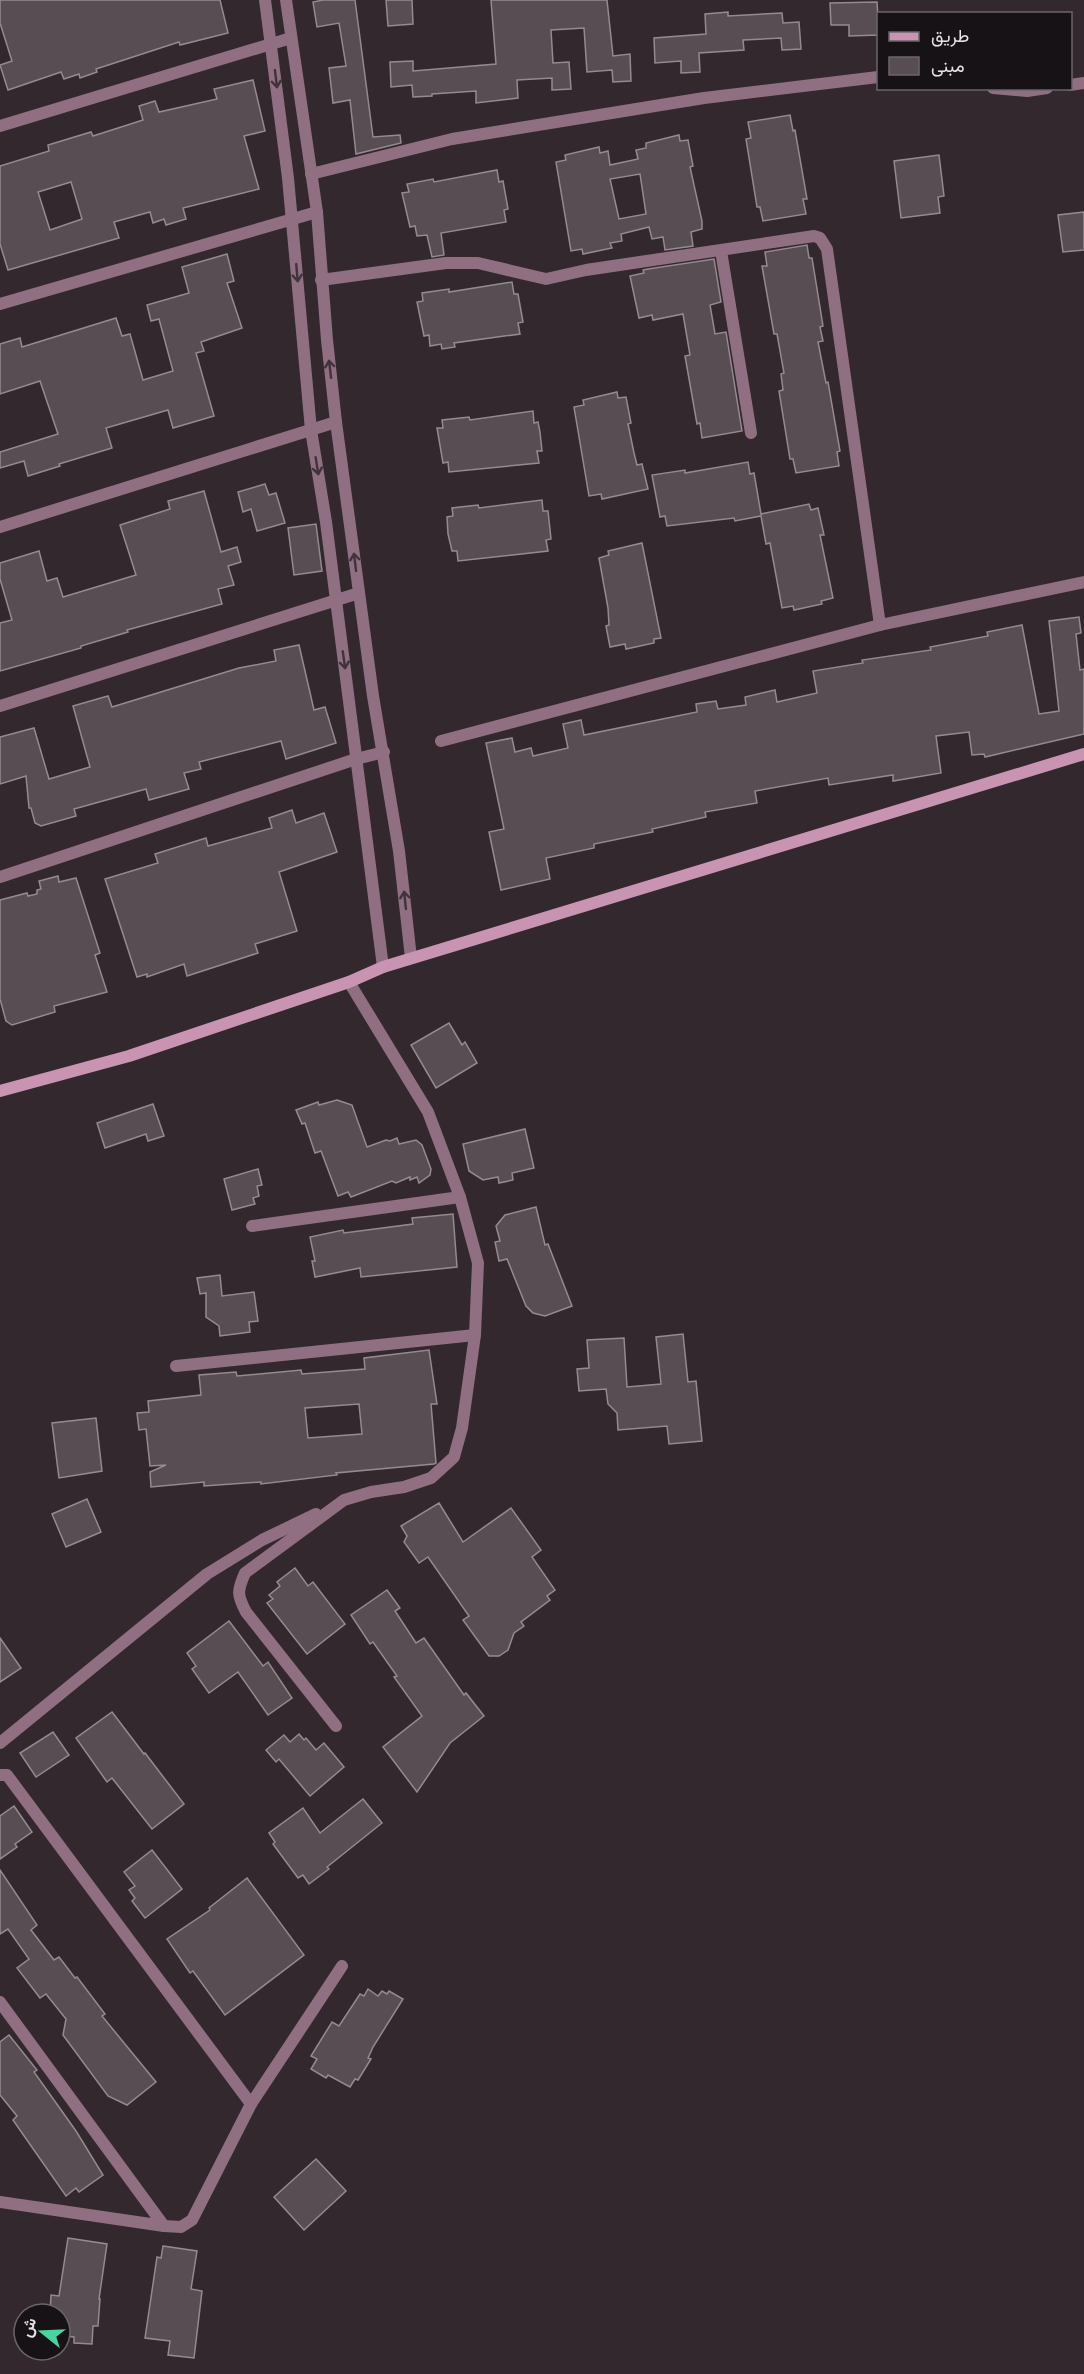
<svg xmlns="http://www.w3.org/2000/svg" width="1084" height="2374" font-family="Barlow,Vazirmatn,sans-serif">
<rect width="100%" height="100%" fill="#32282e"/>
<g fill="#584d53" stroke="#968a91" stroke-width="1.5" fill-rule="evenodd">
<polygon points="0,0 220,0 228,33 180,45 179,42 96,69 97,72 80,78 79,74 64,79 61,72 8,90 0,65 12,61 0,23"/>
<polygon points="323,0 355,0 373,137 400,135 401,143 356,154 350,100 333,103 329,68 346,66 339,23 317,27 313,2"/>
<polygon points="386,0 412,0 413,24 388,26"/>
<polygon points="491,0 607,0 613,56 630,54 631,81 613,82 612,70 587,72 584,28 551,30 553,63 569,62 571,89 552,90 552,78 517,80 518,98 476,103 476,91 432,94 432,96 413,97 412,85 391,87 390,62 413,61 413,71 496,64"/>
<polygon points="877,2 879,35 849,36 849,25 831,25 830,3"/>
<polygon points="728,12 728,16 782,13 783,23 799,22 801,49 782,50 781,38 743,40 744,50 699,53 700,72 681,73 681,61 655,63 654,38 706,34 705,14"/>
<path d="M253,80L265,131L244,136L259,189L183,208L186,219L166,225L164,219L153,223L150,212L114,222L119,238L8,270L0,244V166L49,151L48,145L91,132L93,136L143,120L139,106L155,101L159,112L217,99L214,89ZM71,182L82,219L50,230L38,192Z"/>
<polygon points="790,115 793,131 795,130 807,199 803,199 806,214 763,221 760,207 757,207 746,139 751,138 748,122"/>
<path d="M679,135L680,141L688,140L693,166L690,167L702,221V229L691,232L693,246L665,250L663,237L652,239L649,227L621,234L622,241L610,243L612,248L583,254L582,249L571,251L556,162L566,160L565,155L599,147L600,153L608,151L610,165L638,159L636,150L646,148V143ZM640,174L646,214L619,219L610,179Z"/>
<polygon points="939,155 944,196 938,197 940,213 901,218 894,161"/>
<polygon points="497,170 499,182 503,181 508,209 504,210 506,222 441,233 444,255 432,257 427,235 417,236 415,226 410,227 402,193 409,192 407,184 433,179 434,182"/>
<polygon points="1084,212 1084,250 1063,252 1058,215"/>
<polygon points="807,245 809,258 812,258 823,326 820,327 823,341 818,342 826,383 828,382 840,451 837,452 839,466 796,473 793,459 790,459 779,391 783,390 781,374 784,373 777,334 774,334 762,266 767,266 765,252"/>
<polygon points="227,254 234,281 227,283 242,328 201,342 204,351 196,353 214,416 173,428 168,410 106,428 112,448 59,464 60,466 28,476 24,461 0,468 0,452 58,434 40,381 0,394 0,344 20,338 22,347 116,318 122,336 130,334 143,380 173,371 159,319 151,321 147,305 189,293 182,267"/>
<polygon points="714,259 721,302 710,305 715,334 726,332 742,431 702,438 700,423 697,424 685,356 690,355 683,314 653,320 652,315 639,318 630,276 644,273 643,270 648,269"/>
<polygon points="512,282 514,294 518,294 523,322 518,323 520,334 454,343 455,347 442,349 441,344 430,346 429,335 424,336 417,302 423,301 422,293 449,289 449,292"/>
<polygon points="617,392 618,398 626,397 631,423 628,424 634,453 637,465 642,464 648,489 602,499 601,494 589,496 574,407 584,405 583,400"/>
<polygon points="533,411 534,423 538,422 540,432 542,451 537,451 539,463 449,472 448,462 443,463 437,428 443,428 442,420 469,417 470,420"/>
<polygon points="748,462 750,474 754,473 761,514 809,504 811,510 818,508 824,535 820,535 833,598 821,601 822,604 794,610 793,606 782,608 770,543 766,544 761,516 735,521 734,518 667,526 665,516 660,517 652,475 685,470 685,473"/>
<polygon points="265,484 269,495 276,493 285,523 257,531 251,509 243,512 238,492"/>
<polygon points="204,491 221,552 237,547 241,562 228,566 234,585 218,589 222,604 127,630 128,632 81,646 81,648 0,671 0,623 12,620 0,579 0,563 39,551 47,581 57,578 63,597 136,575 120,525 170,509 168,501"/>
<polygon points="542,500 543,511 548,511 551,539 546,540 548,551 458,561 457,551 452,551 448,534 447,517 453,516 452,508 478,505 479,508"/>
<polygon points="316,524 322,571 294,575 288,528"/>
<polygon points="642,543 661,638 654,639 654,643 626,649 625,644 610,647 606,626 609,625 608,608 599,558 609,555 608,551"/>
<polygon points="1079,617 1081,633 1076,634 1080,670 1084,669 1084,734 985,757 984,754 972,755 969,732 936,736 941,773 893,781 893,775 829,785 828,778 755,791 757,803 705,812 706,817 652,829 653,832 594,844 594,848 546,858 550,879 501,890 489,832 504,829 486,743 512,738 515,752 531,748 533,756 568,748 563,724 581,720 584,735 697,712 696,704 716,701 718,709 746,705 745,697 775,690 777,702 817,693 813,671 863,663 862,660 931,650 930,647 988,636 987,632 1022,625 1039,714 1059,711 1049,621"/>
<polygon points="299,645 314,710 325,707 336,743 286,759 281,741 199,762 201,769 184,773 189,789 149,800 146,789 74,809 76,816 41,826 35,823 31,808 29,808 26,776 0,784 0,737 34,728 49,779 90,767 73,706 108,696 112,707 239,668 276,661 274,650"/>
<polygon points="292,810 296,823 324,813 337,852 279,872 297,931 255,944 258,953 187,976 184,964 147,977 147,974 137,977 105,879 158,863 155,854 206,838 208,846 272,828 269,818"/>
<polygon points="58,876 59,882 76,878 100,953 95,955 107,992 54,1006 55,1012 12,1025 6,1021 0,999 0,900 27,893 28,896 37,894 37,890 41,889 39,881"/>
<polygon points="449,1023 462,1045 465,1042 477,1063 436,1088 411,1045"/>
<polygon points="337,1100 352,1105 367,1147 386,1140 390,1141 397,1138 399,1144 416,1140 422,1145 431,1169 430,1175 419,1183 417,1177 410,1180 410,1177 396,1183 392,1181 351,1197 348,1192 338,1196 321,1151 315,1153 305,1123 302,1124 296,1110 318,1102 319,1105"/>
<polygon points="153,1104 164,1136 148,1141 146,1134 105,1148 97,1123"/>
<polygon points="525,1129 534,1168 512,1173 513,1180 499,1183 498,1177 483,1180 469,1171 463,1144"/>
<polygon points="258,1169 262,1185 257,1186 259,1196 253,1198 255,1204 232,1210 224,1179"/>
<polygon points="536,1207 545,1245 548,1244 572,1306 545,1316 533,1313 526,1306 507,1259 499,1261 495,1242 500,1241 496,1226 505,1215"/>
<polygon points="453,1214 457,1267 361,1277 360,1268 315,1277 312,1261 315,1261 310,1237 343,1230 344,1233 413,1224 412,1218"/>
<polygon points="220,1275 222,1296 254,1292 258,1321 249,1322 250,1332 220,1336 219,1326 206,1317 206,1293 200,1294 197,1278"/>
<polygon points="683,1334 688,1382 696,1381 702,1441 669,1444 667,1426 618,1430 617,1413 608,1404 606,1389 579,1391 577,1369 589,1368 587,1340 624,1338 627,1387 661,1384 656,1337"/>
<path d="M429,1350L437,1404H431L436,1463L434,1464L336,1473L337,1475L261,1484V1482L204,1486V1482L151,1487L150,1472L166,1465L150,1466L146,1429L139,1430L137,1413L149,1412L148,1401L201,1395L199,1375L236,1372L237,1376L301,1370L302,1374L365,1369L364,1358ZM359,1404L362,1434L308,1438L305,1408Z"/>
<polygon points="96,1418 102,1471 59,1478 52,1423"/>
<polygon points="87,1499 101,1532 66,1547 52,1514"/>
<polygon points="439,1503 463,1542 511,1508 541,1550 532,1557 555,1590 547,1596 550,1600 521,1622 524,1626 514,1633 508,1650 499,1656 489,1656 463,1620 469,1616 428,1557 419,1563 404,1542 407,1536 401,1526"/>
<polygon points="295,1568 308,1586 313,1582 345,1624 307,1654 267,1603 273,1599 269,1595 280,1586 277,1582"/>
<polygon points="387,1590 400,1608 395,1611 416,1643 424,1638 464,1695 466,1693 484,1716 450,1743 417,1792 383,1747 422,1716 394,1677 397,1676 373,1642 370,1644 351,1615"/>
<polygon points="229,1621 263,1666 268,1662 292,1698 268,1715 238,1672 209,1693 192,1669 196,1666 187,1653"/>
<polygon points="0,1638 21,1668 0,1682"/>
<polygon points="112,1712 144,1754 145,1753 184,1804 152,1829 112,1778 107,1782 76,1738"/>
<polygon points="53,1732 69,1755 36,1777 20,1753"/>
<polygon points="299,1734 304,1740 306,1738 316,1750 324,1743 344,1767 310,1796 279,1759 276,1762 266,1750 284,1735 290,1742"/>
<polygon points="363,1799 382,1823 327,1867 329,1869 309,1884 303,1875 298,1878 273,1844 275,1842 269,1833 303,1808 320,1833"/>
<polygon points="14,1806 32,1832 15,1844 17,1847 0,1859 0,1816"/>
<polygon points="152,1850 182,1889 145,1918 132,1901 135,1898 129,1890 135,1886 124,1872"/>
<polygon points="0,1870 37,1925 31,1930 54,1960 59,1957 75,1978 77,1977 105,2014 102,2016 156,2082 127,2105 108,2096 63,2035 66,2019 46,1994 40,1998 17,1968 29,1959 8,1929 0,1934"/>
<polygon points="247,1878 304,1955 225,2015 193,1971 190,1973 167,1939 210,1910 209,1908"/>
<polygon points="368,1989 378,1996 382,1991 387,1994 389,1991 403,1999 373,2047 368,2058 371,2059 358,2080 355,2079 350,2087 328,2075 326,2078 311,2069 317,2059 311,2056 332,2022 339,2026 360,1994 364,1996"/>
<polygon points="9,2035 37,2070 34,2072 76,2131 103,2175 79,2192 76,2188 66,2196 13,2120 17,2116 0,2095 0,2042"/>
<polygon points="316,2159 346,2191 304,2230 274,2197"/>
<polygon points="68,2238 107,2244 99,2299 100,2299 98,2326 93,2326 92,2344 74,2343 74,2337 65,2336 66,2331 60,2330 60,2314 50,2314 51,2295 59,2296"/>
<polygon points="163,2246 197,2251 191,2289 202,2291 194,2358 168,2355 170,2341 145,2338 157,2257 161,2258"/>
</g>
<g fill="none" stroke-linecap="round" stroke-linejoin="round">
<g stroke="#8f6f81" stroke-width="12">
<polyline points="265,0 288,178 311,430 326,522 383,967"/>
<polyline points="286,0 317,212 327,340 336,422 373,696 399,851 411,958"/>
<polyline points="1070,85 1084,83"/>
<polyline points="993,88 1027,91 1047,88"/>
<polyline points="0,126 291,38"/>
<polyline points="311,174 452,139 704,98 878,77"/>
<polyline points="721,251 751,433"/>
<polyline points="321,280 446,263 478,263 546,279 586,270 814,236 820,238 827,249 880,625"/>
<polyline points="0,304 317,212"/>
<polyline points="0,527 336,422"/>
<polyline points="0,706 359,593"/>
<polyline points="441,741 880,625 1084,582"/>
<polyline points="0,877 356,759 384,752"/>
<polyline points="252,1226 460,1197"/>
<polyline points="176,1366 475,1335"/>
<path d="M336,1726L246,1612C237,1595 237,1591 245,1573L344,1500L371,1492L404,1487L431,1478L454,1457L462,1428L475,1335L478,1263L460,1197L428,1112L349,982"/>
<polyline points="0,1743 207,1574 262,1540 316,1514"/>
<polyline points="0,1775 7,1775 251,2104"/>
<polyline points="0,2002 164,2226"/>
<polyline points="0,2202 164,2226 181,2227 192,2220 251,2104 342,1966"/>
</g>
<polyline stroke="#c894b2" stroke-width="12" points="0,1091 129,1056 349,982 383,967 1084,754"/>
</g>
<defs><path id="oneway-shaft" d="M-6 0H5M1.5-3L5.5 0L1.5 3" fill="none" stroke-width="1.6" stroke-linecap="round" stroke-linejoin="round" transform="scale(1.5)"/></defs>
<g stroke="#41333b">
<use href="#oneway-shaft" transform="translate(276 79) rotate(83)"/>
<use href="#oneway-shaft" transform="translate(297 273) rotate(85)"/>
<use href="#oneway-shaft" transform="translate(330 369) rotate(-97)"/>
<use href="#oneway-shaft" transform="translate(317 466) rotate(81)"/>
<use href="#oneway-shaft" transform="translate(355 562) rotate(-97)"/>
<use href="#oneway-shaft" transform="translate(344 660) rotate(82)"/>
<use href="#oneway-shaft" transform="translate(405 900) rotate(-96)"/>
</g>
<rect x="877" y="12" width="195" height="78" fill="#171215" stroke="#6b6569" stroke-width="1.5"/>
<rect x="889" y="32" width="30" height="9" fill="#c894b2" stroke="#6b6569" stroke-width="1.5"/>
<text x="931" y="42" font-size="18" fill="#e9e2e6">طريق</text>
<rect x="889" y="57" width="30" height="18" fill="#584d53" stroke="#6b6569" stroke-width="1.5"/>
<text x="931" y="72" font-size="18" fill="#e9e2e6">مبنى</text>
<g transform="translate(42 2332) rotate(288)"><circle r="28" fill="#171215" stroke="#6b6569" stroke-width="1.5"/>
<path d="M0-4.5L10 22L0 15L-10 22Z" fill="#47d49e"/>
<text y="-9" font-size="16" font-weight="bold" text-anchor="middle" fill="#e9e2e6">ش</text>
</g>
</svg>
